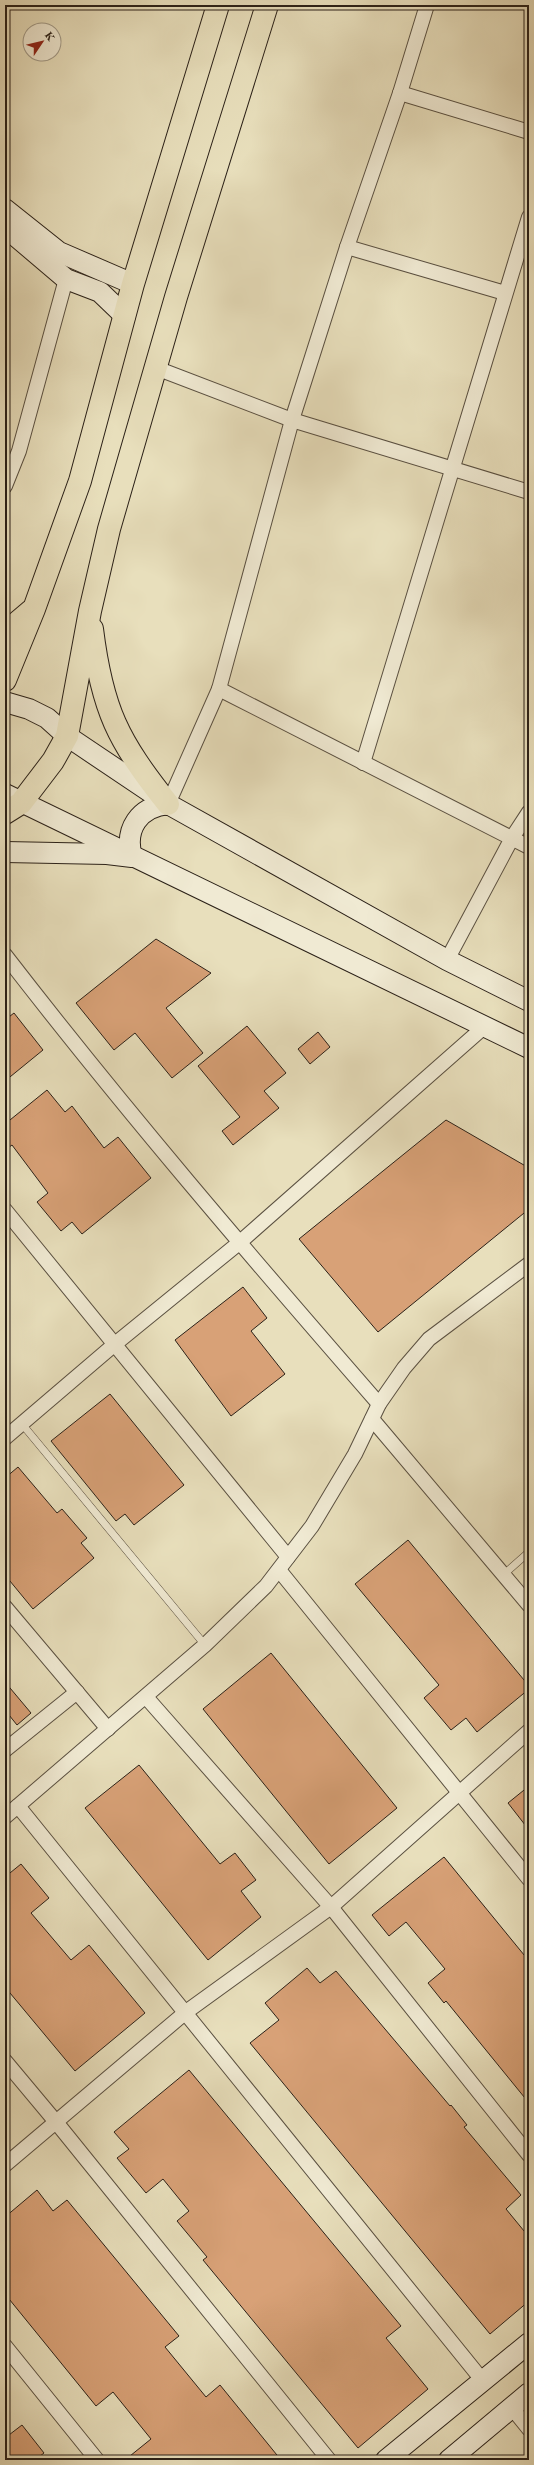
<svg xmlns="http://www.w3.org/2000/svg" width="534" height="2465" font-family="'EB Garamond',serif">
<rect width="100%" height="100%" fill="#e8dfbc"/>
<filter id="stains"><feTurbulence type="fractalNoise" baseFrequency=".005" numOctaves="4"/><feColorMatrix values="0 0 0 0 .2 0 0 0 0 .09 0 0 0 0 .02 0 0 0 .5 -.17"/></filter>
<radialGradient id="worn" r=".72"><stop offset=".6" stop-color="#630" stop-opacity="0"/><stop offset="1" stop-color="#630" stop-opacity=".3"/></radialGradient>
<g fill="#d8a177" stroke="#2b2118">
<polygon points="156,939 211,973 166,1008 203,1053 172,1078 135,1033 114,1050 76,1003"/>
<polygon points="14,1013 43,1050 5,1081 5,1020"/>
<polygon points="247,1026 286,1073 264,1091 279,1108 233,1145 222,1131 240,1117 198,1066"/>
<polygon points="318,1032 330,1047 310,1064 298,1049"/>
<polygon points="47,1090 65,1112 72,1106 104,1148 118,1137 151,1178 82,1234 72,1222 61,1231 37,1202 48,1193 12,1145 5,1150 5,1124"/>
<polygon points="446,1120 529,1168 529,1209 378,1332 299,1239"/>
<polygon points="243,1287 267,1318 251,1331 285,1374 231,1416 175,1340"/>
<polygon points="110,1394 184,1485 134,1525 125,1514 116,1521 51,1441"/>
<polygon points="18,1467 57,1513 62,1509 87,1538 81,1543 94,1558 33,1609 5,1575 5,1478"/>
<polygon points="408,1540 529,1686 529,1689 477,1732 466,1718 451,1730 424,1698 439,1685 355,1584"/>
<polygon points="271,1653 397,1808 329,1864 203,1709"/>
<polygon points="5,1682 31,1713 17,1725 5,1710"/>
<polygon points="139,1765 220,1864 235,1853 256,1880 241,1891 261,1917 208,1960 85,1808"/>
<polygon points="529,1786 529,1830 508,1803"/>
<polygon points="444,1857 529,1961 529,2103 446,2001 444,2003 428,1983 445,1969 406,1922 389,1936 372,1915"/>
<polygon points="21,1864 49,1898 31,1913 71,1960 89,1945 145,2013 75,2071 5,1987 5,1877"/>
<polygon points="307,1968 320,1983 336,1971 450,2106 451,2105 467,2125 464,2127 521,2195 506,2209 529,2237 529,2301 490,2334 250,2043 279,2020 265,2003"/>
<polygon points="189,2070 401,2326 386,2338 428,2389 358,2448 203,2260 207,2257 177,2221 189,2211 163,2179 146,2193 117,2158 129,2149 114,2132"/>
<polygon points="37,2190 53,2211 67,2200 179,2336 165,2347 206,2397 220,2385 281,2460 125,2460 151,2439 113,2392 96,2406 5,2294 5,2217"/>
<polygon points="22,2425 44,2453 35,2460 5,2460 5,2438"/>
</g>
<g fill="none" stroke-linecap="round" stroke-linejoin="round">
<g stroke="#5a5041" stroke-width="8">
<g id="lane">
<polyline points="22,1424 205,1645"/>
<polyline points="503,1575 529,1552"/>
</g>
</g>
<g stroke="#5a5041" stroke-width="16">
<g id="street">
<polyline points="400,93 529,132"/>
<polyline points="347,247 505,293"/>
<polyline points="156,368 292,420 529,492"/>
<polyline points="5,486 19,451 66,279"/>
<polyline points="219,689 529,847"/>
<polyline points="363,763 529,217"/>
<polyline points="168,804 219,689 292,420 347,247 400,93 427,5"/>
<path d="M5,955C124,1109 251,1257 379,1404"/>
<polyline points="447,960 512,838 529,812"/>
<polyline points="5,1210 288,1557"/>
<polyline points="372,1419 529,1605"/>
<polyline points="5,1438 115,1344 239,1243 484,1027"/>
<polyline points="279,1570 529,1879"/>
<polyline points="5,1607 108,1729"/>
<polyline points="146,1697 331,1907 529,2155"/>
<polyline points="5,1750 77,1692"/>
<polyline points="18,1806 483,2381"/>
<polyline points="5,1817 205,1645 266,1586 312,1526 355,1454 379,1404 404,1368 429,1339 529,1264"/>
<polyline points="5,2061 56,2122 329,2460"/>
<polyline points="5,2165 186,2012 331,1907 529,1731"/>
<polyline points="5,2346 97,2460"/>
<polyline points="512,2408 529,2429"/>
</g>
</g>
<g stroke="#2b2118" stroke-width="22">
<g id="secondary">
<polyline points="5,209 59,252 133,284"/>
<polyline points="5,227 66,279 100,292 125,316"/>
<polyline points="5,702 29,709 47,718 67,736 168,804 447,960 529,1001"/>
<polyline points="5,794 529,1048"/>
<path d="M5,852L107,854L132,857C124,829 139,807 168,804"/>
<polyline points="386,2460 529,2343"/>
<polyline points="449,2460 529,2393"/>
</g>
</g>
<g stroke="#2b2118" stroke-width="24">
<g id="primary">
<path d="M92,629C102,710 118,741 168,804"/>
<polyline points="5,633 31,611"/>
<polyline points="5,680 34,609 80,481 133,284 218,5"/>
<polyline points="5,813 21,803 53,761 67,736 90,611 109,529 176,297 267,5"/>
</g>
</g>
<use href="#lane" stroke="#f0ead3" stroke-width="7"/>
<use href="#street" stroke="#f0ead3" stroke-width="14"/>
<use href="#secondary" stroke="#f0ead3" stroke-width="20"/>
<use href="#primary" stroke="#e8dfbc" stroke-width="22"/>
</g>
<rect width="534" height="2465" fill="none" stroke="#e8dfbc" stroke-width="20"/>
<rect x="6" y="6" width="522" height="2453" fill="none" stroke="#2b2118" stroke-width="2"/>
<rect x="10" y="10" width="514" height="2445" fill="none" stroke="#2b2118"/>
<g transform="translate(42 42) rotate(55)"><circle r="19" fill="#f0ead3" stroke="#a19a88"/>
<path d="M0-3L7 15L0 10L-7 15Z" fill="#8f2418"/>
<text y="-6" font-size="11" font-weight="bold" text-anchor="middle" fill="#2b2118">K</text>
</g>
<rect width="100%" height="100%" filter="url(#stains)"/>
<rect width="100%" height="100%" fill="url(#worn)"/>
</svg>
